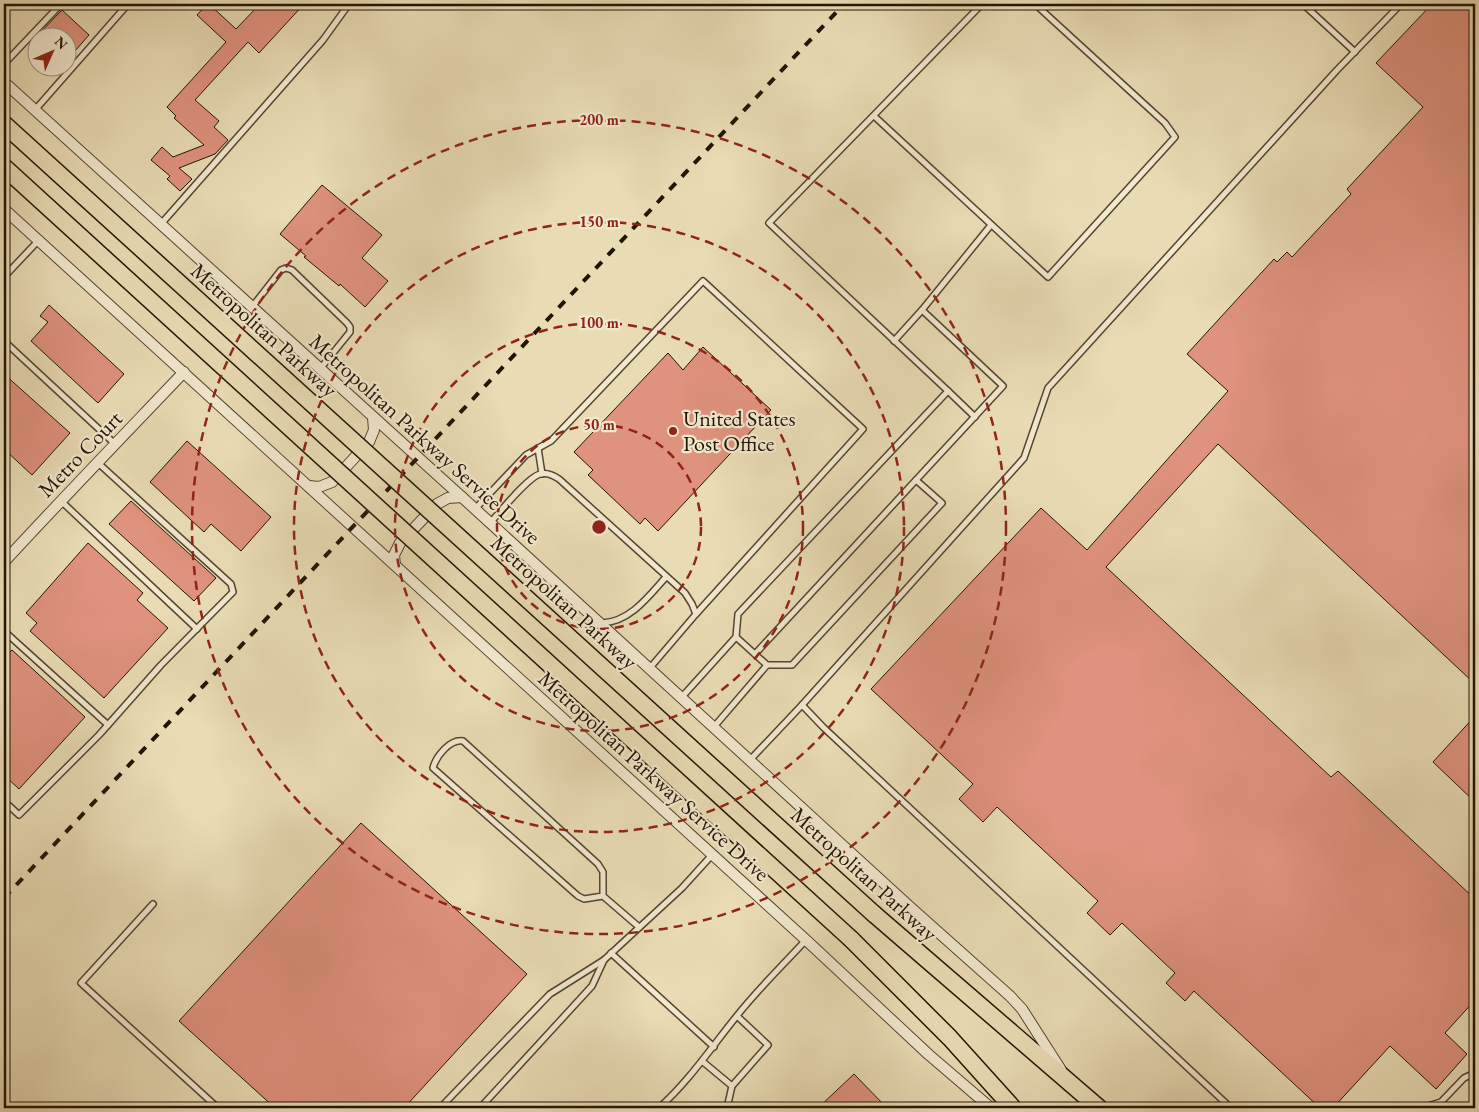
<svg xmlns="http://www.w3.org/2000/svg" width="1479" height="1112" font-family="'EB Garamond',serif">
<rect width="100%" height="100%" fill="#e9dcb4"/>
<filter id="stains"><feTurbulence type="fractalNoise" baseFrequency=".004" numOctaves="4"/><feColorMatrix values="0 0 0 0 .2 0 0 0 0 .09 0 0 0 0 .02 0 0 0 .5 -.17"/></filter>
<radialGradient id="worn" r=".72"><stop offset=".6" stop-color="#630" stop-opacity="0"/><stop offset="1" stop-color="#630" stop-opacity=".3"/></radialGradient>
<g fill="#df927d" stroke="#211405">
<polygon points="207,4 209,4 236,29 260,4 304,4 259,53 248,42 195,100 219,121 214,127 228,140 215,154 179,168 192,179 180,191 167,179 170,176 151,160 162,147 173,157 204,145 174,118 176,116 167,107 226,42 197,15"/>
<polygon points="1432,4 1475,4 1475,684 1218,444 1106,567 1331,777 1338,771 1475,899 1475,1000 1445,1033 1467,1054 1436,1089 1390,1046 1333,1108 1320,1108 1194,991 1185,1001 1166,983 1175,973 1122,923 1110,935 1087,913 1098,901 997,807 983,822 959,799 973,784 871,689 1041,508 1087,550 1228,391 1187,354 1274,259 1277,262 1287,252 1292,257 1351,194 1347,189 1423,107 1376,63"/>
<polygon points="62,10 89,35 68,59 68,38 35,38"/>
<polygon points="322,185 382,235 362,258 388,281 365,307 340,284 339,286 304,257 306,256 280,234"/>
<polygon points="49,305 124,374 98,403 31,341 48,322 40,316"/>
<polygon points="703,347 771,410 658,531 645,518 640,524 588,475 593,470 574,452 668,353 683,370"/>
<polygon points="4,374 70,433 32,475 4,449"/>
<polygon points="187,441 271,517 241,551 211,524 204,532 150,482"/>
<polygon points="131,501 216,578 194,601 109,524"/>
<polygon points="88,543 143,593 137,600 168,628 104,698 30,631 37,623 26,613"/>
<polygon points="12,650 85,717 19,789 4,775 4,658"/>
<polygon points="1475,716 1475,802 1433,762"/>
<polygon points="361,823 527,974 404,1108 275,1108 179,1021"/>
<polygon points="854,1074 887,1108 818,1108"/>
</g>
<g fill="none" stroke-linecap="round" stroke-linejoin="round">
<g stroke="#534631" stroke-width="8">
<g id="service">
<polyline points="1303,4 1355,52"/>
<polyline points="4,64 61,4"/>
<polyline points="35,110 128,4"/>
<polyline points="874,116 1048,277 1175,137 1165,123 1035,4"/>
<polyline points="161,224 323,40 349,4"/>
<polyline points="4,277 38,241"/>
<polyline points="252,307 281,270 286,268 292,270 347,323 350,327 350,332 320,369"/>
<polyline points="4,341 115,444"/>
<polyline points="894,341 922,310 991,225"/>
<polyline points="948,391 975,417"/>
<polyline points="538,448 542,474"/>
<polyline points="61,501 197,629"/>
<polyline points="475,509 526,455 551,441 703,281 863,429 696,614"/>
<path d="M490,523C501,511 527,478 540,474C547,472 553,475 559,479L685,593L692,604L696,614L649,669"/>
<path d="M602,623C630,622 649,596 666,577"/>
<polyline points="4,631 108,725"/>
<polyline points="736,637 738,614 948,391 769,223 982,4"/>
<polyline points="755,654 1003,386 922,310"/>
<polyline points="767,665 792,665 942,503 916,480"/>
<polyline points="681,698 736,637 767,665 713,728"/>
<polyline points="802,705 824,728 1231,1108"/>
<polyline points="749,761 802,705 1024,458 1048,388 1337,70 1401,4"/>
<polyline points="4,801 19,815 99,735 161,665 233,592 231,584 97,462"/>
<path d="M603,896L584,899L578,896L433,768C436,756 450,739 463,741L598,864L603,872V896L639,927"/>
<polyline points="153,904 81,983 218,1108"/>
<polyline points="611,953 714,1047"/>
<polyline points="702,1061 732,1086"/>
<polyline points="440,1108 550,994 604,960 682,888 712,855"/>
<polyline points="480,1108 592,986 604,960"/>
<path d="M659,1108C689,1081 711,1048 736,1017C757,990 783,965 806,940"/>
<polyline points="727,1108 732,1086 768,1045 737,1016"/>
<polyline points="1421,1108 1441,1102 1464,1078 1475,1073"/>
</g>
</g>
<g stroke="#534631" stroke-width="12">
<g id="minor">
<polyline points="4,82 475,509 910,907 1010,996 1022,1009 1061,1070"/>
<polyline points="4,209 806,940 928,1054 991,1108"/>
<polyline points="309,486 319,487 332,482 369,442 374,430 373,417"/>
<path d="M4,562C63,498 124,435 184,372"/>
<polyline points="395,565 394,555 400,543 437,504 448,498 462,497"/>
</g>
</g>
<g stroke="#211405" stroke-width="19">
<g id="primary">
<polyline points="874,914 1099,1108"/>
<polyline points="851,939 950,1038 1013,1108"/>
</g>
</g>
<use href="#service" stroke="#f1e8ce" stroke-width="5"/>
<use href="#minor" stroke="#f1e8ce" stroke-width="10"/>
<use href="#primary" stroke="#e9dcb4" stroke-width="16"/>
<polyline stroke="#211405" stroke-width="4" stroke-dasharray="9 9" stroke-linecap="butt" points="4,898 844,4"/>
<g stroke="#211405" stroke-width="19" stroke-linecap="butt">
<g id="primary-bridge">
<polyline points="4,124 874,914"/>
<polyline points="4,167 851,939"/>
</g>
</g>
<use href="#primary-bridge" stroke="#e9dcb4" stroke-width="16"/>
</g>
<g fill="none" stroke="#8f2418" stroke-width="2.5" stroke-dasharray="9 6">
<circle cx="599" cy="527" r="102"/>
<circle cx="599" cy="527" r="204"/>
<circle cx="599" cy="527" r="305"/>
<circle cx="599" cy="527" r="407"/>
</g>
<circle fill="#8f2418" stroke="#f1e8ce" stroke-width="2" cx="673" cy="431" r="5"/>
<g text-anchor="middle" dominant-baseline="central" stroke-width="4.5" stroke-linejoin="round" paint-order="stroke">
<g font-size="22" fill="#211405" stroke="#f1e8ce">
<text transform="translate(264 330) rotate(42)">Metropolitan Parkway</text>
<text transform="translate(425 439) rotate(42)">Metropolitan Parkway Service Drive</text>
<text transform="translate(80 454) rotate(-46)">Metro Court</text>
<text transform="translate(564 602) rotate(42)">Metropolitan Parkway</text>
<text transform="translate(654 776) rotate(42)">Metropolitan Parkway Service Drive</text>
<text transform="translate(864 874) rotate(42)">Metropolitan Parkway</text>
</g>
<g font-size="22" fill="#211405" stroke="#f1e8ce" text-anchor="start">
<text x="683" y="418">United States<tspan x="683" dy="25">Post Office</tspan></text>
</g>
</g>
<circle cx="599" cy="527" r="8" fill="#8f2418" stroke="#f1e8ce" stroke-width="2.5"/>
<g font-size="15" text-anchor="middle" font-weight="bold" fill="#8f2418" stroke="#f1e8ce" stroke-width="4.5" stroke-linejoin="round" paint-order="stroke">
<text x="599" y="125">200 m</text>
<text x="599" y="227">150 m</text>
<text x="599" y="328">100 m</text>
<text x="599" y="430">50 m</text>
</g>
<rect width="1479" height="1112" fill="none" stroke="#e9dcb4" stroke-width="20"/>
<rect x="5" y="5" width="1469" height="1102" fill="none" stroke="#211405" stroke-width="2.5"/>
<rect x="10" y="10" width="1459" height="1092" fill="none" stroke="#211405"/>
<g transform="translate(52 52) rotate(45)"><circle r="24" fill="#f1e8ce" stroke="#9e937e"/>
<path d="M0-4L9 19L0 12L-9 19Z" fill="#8f2418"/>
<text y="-8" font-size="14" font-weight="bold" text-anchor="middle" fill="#211405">N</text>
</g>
<rect width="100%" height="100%" filter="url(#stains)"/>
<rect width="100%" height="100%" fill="url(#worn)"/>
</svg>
